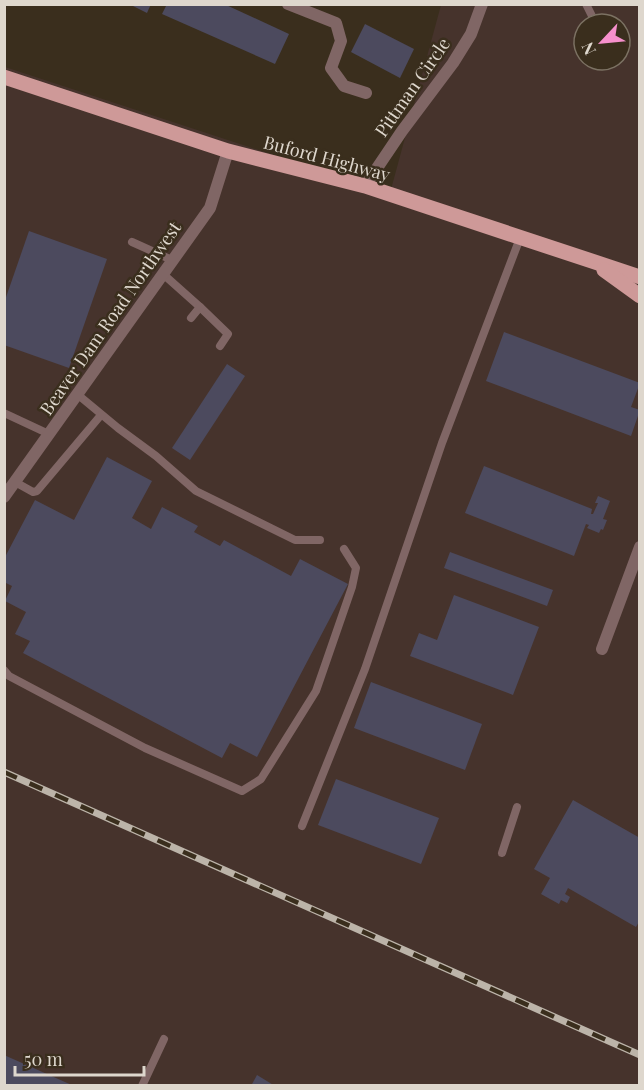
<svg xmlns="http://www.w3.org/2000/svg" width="644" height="1090" font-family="'Playfair Display',serif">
<rect width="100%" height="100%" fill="#3a2e1d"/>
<path fill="#46332c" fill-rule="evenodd" d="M441,5H639V1085L5,1086V67L390,193ZM584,24H620V60H584Z"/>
<g fill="#4c4a5e">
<polygon points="129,4 151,4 147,13"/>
<polygon points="167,4 224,4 289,34 275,64 162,14"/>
<polygon points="365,24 414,49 400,78 351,52"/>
<polygon points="29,231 107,259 69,368 4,345 4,303"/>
<polygon points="504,332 640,383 631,407 640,410 631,436 486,381"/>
<polygon points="227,364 245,376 190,460 172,448"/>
<polygon points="107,457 152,481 132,518 151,529 162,507 198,526 194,532 220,546 224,540 291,576 300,559 348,584 257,757 230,743 222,758 23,653 30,641 15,634 26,612 5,601 12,586 4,582 4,559 35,500 74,520"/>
<polygon points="484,466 592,509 591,514 593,514 598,503 595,503 598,496 610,501 603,519 607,520 603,530 601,529 599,533 587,528 589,525 586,524 574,556 465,513"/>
<polygon points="450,552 553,590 547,606 444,568"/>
<polygon points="454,595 539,627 513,695 410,656 419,633 437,640"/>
<polygon points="371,682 482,724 465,770 354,728"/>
<polygon points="336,779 439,818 421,864 318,825"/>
<polygon points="573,800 640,838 640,920 636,927 568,888 565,894 570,897 567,903 561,900 559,904 541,894 550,878 534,869"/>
<polygon points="4,1055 74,1086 4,1086"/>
<polygon points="257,1075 275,1086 251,1086"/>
</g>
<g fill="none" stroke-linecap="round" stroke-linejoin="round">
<g stroke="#806665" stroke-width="8">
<polyline points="586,4 592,16"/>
<polyline points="132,242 172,260"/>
<polyline points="163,274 200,307 191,318"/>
<polyline points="200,307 228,334 220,346"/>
<polyline points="77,394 118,428 156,456 196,491 295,540 320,540"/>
<polyline points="4,413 49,434"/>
<polyline points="15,482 33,492 37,491 101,415"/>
<polyline points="4,670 9,676 145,748 242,791 261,779 316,691 352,587 356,568 344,549"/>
<polyline points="302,826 365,669 442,443 520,238"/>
<polyline points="502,853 517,807"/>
<polyline points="142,1086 164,1039"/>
</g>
<g stroke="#806665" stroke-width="12">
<polyline points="288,4 336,23 341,41 331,68 344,86 366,93"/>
<polyline points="365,186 402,131 453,63 471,34 482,4"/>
<polyline points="4,497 210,208 228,151"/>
<polyline points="602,649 640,547"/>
</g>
<g stroke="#ce9998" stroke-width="15">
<polyline points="4,77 228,151 365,186 640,277"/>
<polyline points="604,270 640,296"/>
</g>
<g stroke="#bcb4a9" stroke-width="7">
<polyline id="rail" points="4,772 640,1055"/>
</g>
<use href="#rail" stroke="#3a2e1d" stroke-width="4.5" stroke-dasharray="14" stroke-linecap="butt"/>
</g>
<g text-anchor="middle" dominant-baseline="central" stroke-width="5" stroke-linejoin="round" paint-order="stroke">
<g font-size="18" fill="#ded7cd" stroke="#3a2e1d">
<text transform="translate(412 87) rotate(-55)">Pittman Circle</text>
<text transform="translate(327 158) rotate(15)">Buford Highway</text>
<text transform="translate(110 318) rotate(-55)">Beaver Dam Road Northwest</text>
</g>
</g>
<rect width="644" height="1090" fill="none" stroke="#ded7cd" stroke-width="12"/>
<g transform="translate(602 42) rotate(244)"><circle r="28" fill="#3a2e1d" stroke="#7c7263" stroke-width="1.5"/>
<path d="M0-4.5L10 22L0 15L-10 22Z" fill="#f790cd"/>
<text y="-9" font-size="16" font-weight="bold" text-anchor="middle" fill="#ded7cd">N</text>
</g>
<path d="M15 1066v9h129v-9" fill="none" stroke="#ded7cd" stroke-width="3"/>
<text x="24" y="1066" font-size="18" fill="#ded7cd" stroke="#3a2e1d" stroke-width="4.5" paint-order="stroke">50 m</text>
</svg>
